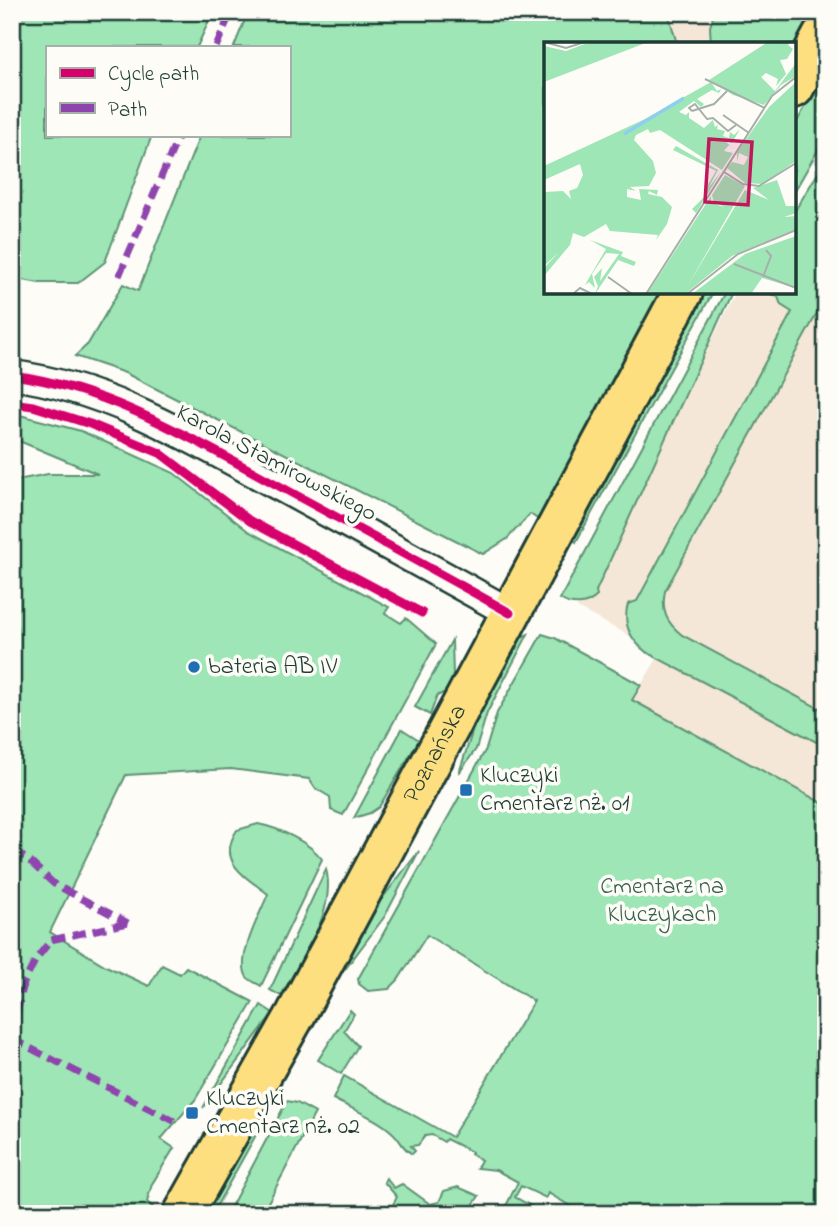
<svg xmlns="http://www.w3.org/2000/svg" width="838" height="1226" font-family="'Indie Flower',sans-serif">
<rect width="100%" height="100%" fill="#fdfcf7"/>
<filter id="ink" filterUnits="userSpaceOnUse"><feTurbulence type="fractalNoise" baseFrequency=".0143" numOctaves="2"/><feDisplacementMap in="SourceGraphic" scale="14" xChannelSelector="R" yChannelSelector="G"/><feConvolveMatrix kernelMatrix="1 2 1 2 8 2 1 2 1" color-interpolation-filters="sRGB"/></filter>
<g filter="url(#ink)">
<g fill="#f4e7d8">
<polygon points="532,12 816,12 794,52 794,44 580,44"/>
<polygon points="826,167 826,805 632,700 661,652 577,608 736,292 794,292 813,189"/>
</g>
<g fill="#9ee6b5" stroke="#5e9274" stroke-width="2">
<polygon points="12,12 213,12 197,47 47,47 47,135 152,135 105,262 78,283 39,283 12,278"/>
<polygon points="248,12 659,12 669,16 677,44 546,44 546,292 662,292 539,520 530,514 507,539 483,554 125,373 75,356 88,344 123,284 138,291 200,135 289,135 289,47 234,47"/>
<polygon points="714,12 813,12 794,46 794,44 711,44 710,27"/>
<polygon points="826,69 826,136 794,192 794,127"/>
<path d="M818,173L826,177V297L665,591C661,611 666,622 682,635L826,712V747L646,652C630,639 622,624 628,604L637,601L792,312L781,305L778,297L767,292H794V212Z"/>
<polygon points="705,292 713,292 576,542 571,538"/>
<path d="M725,292H732L596,591L597,596C587,606 572,607 560,599Z"/>
<polygon points="12,413 81,431 174,473 248,531 389,607 385,613 401,623 406,618 436,644 343,815 331,810 330,797 315,788 309,779 231,769 126,775 50,932 106,966 149,986 162,965 180,974 186,967 253,1002 195,1100 161,1139 174,1148 152,1184 147,1202 153,1207 151,1214 12,1214 12,481 48,474 98,474 12,438"/>
<polygon points="528,634 487,713 476,749 459,773 479,711 517,639"/>
<path d="M542,634L555,638L641,685L632,700L826,805V1214H584L548,1193L546,1198L521,1186L515,1197L545,1214C531,1214 521,1205 506,1206L518,1182L496,1170L477,1168L481,1160L471,1154L472,1152L446,1139L444,1142L432,1135L425,1136L418,1145L411,1146L415,1151L412,1154C400,1146 402,1141 393,1133C377,1118 352,1109 333,1099L344,1076L452,1137L534,1001L427,935L398,980L389,989L368,991L359,984L358,979L486,749L497,713Z"/>
<polygon points="452,640 453,675 447,691 437,696 430,715 415,707"/>
<polygon points="402,729 419,740 379,807 370,813 354,818"/>
<path d="M258,824C279,828 309,842 322,859L261,986C257,983 250,981 247,977C235,959 261,912 268,894C245,876 216,862 237,830Z"/>
<polygon points="419,851 385,916 346,968 342,960 360,927"/>
<path d="M326,869C337,912 301,959 281,996L270,990Z"/>
<polygon points="261,1005 273,1013 203,1108"/>
<polygon points="350,1010 354,1014 344,1031 358,1046 341,1074 318,1060"/>
<polygon points="277,1086 282,1088 212,1214 201,1214"/>
<polygon points="287,1101 297,1103 315,1113 262,1214 227,1214"/>
<polygon points="386,1178 394,1188 402,1184 430,1204 439,1202 444,1191 458,1187 479,1196 471,1208 483,1214 388,1214 397,1197 384,1182"/>
</g>
<g fill="none" stroke-linecap="round" stroke-linejoin="round">
<g stroke="#1f3d34" stroke-width="33">
<path id="street" d="M12,375C110,388 196,441 281,487C358,529 434,570 510,613"/>
</g>
<g stroke="#1f3d34" stroke-width="44">
<g id="primary">
<polyline points="794,88 826,29"/>
<path id="s1" d="M183,1214L296,1014L683,292"/>
</g>
</g>
<use href="#street" stroke="#fdfcf7" stroke-width="28"/>
<use href="#primary" stroke="#fedf80" stroke-width="38"/>
<g stroke="#8e44ad" stroke-width="7" stroke-dasharray="14 7" stroke-linecap="butt">
<polyline points="216,47 231,12"/>
<polyline points="119,276 179,135"/>
<polyline points="12,851 26,858 54,884 128,923"/>
<polyline points="12,1035 24,983 36,959 51,940 128,923"/>
<polyline points="12,1039 178,1123"/>
</g>
<g stroke="#fdfcf7" stroke-width="13">
<g id="cycleway">
<path d="M12,375C110,388 196,441 281,487C358,529 434,570 510,613"/>
<polyline points="12,403 33,406 90,424 160,453 250,521 422,613"/>
</g>
</g>
<use href="#cycleway" stroke="#d6006c" stroke-width="9"/>
</g>
</g>
<g fill="#1f6fb2" stroke="#fdfcf7" stroke-width="2.5">
<circle cx="194" cy="667" r="7"/>
<rect x="459" y="783" width="14" height="14" rx="3.5"/>
<rect x="185" y="1106" width="14" height="14" rx="3.5"/>
</g>
<g text-anchor="middle" dominant-baseline="central" stroke-width="7" stroke-linejoin="round" paint-order="stroke">
<g font-size="24" fill="#1f3d34" stroke="#fdfcf7">
<text transform="translate(276 464) rotate(28)">Karola Stamirowskiego</text>
<text stroke="none"><textPath href="#s1" startOffset="525">Poznańska</textPath></text>
</g>
<g font-size="24" fill="#1f3d34" stroke="#fdfcf7" text-anchor="start">
<text x="208" y="667">bateria AB IV</text>
<text x="480" y="776">Kluczyki<tspan x="480" dy="28">Cmentarz nż. 01</tspan></text>
<text x="206" y="1099">Kluczyki<tspan x="206" dy="28">Cmentarz nż. 02</tspan></text>
</g>
<g font-size="24" fill="#385f4e" stroke="#fdfcf7">
<text x="662" y="887">Cmentarz na<tspan x="662" dy="28">Kluczykach</tspan></text>
</g>
</g>
<g transform="translate(544 42)">
<rect width="252" height="252" fill="#fdfcf7"/>
<path d="M46,0H104L0,40V4L22,9ZM224,0H246L244,3L249,7L243,17L236,18L242,32L232,44L234,37L222,31L217,35L231,49L252,21V34L237,43L220,63L189,53L165,38ZM167,40L173,49L177,47L175,51L168,48L153,57L160,62L157,65L150,59L135,70L142,73L145,70V76L160,86L169,78L171,85L165,89L174,83L173,87L181,89L179,94L185,96L186,90L190,93L196,87L188,101L180,98L191,108L185,103L180,109L189,111L178,128L116,88L106,91L104,87L92,93L90,98L109,119L112,131L105,144L86,145L92,149L83,147V155L97,158L95,147L114,148L113,153L105,149L104,152L118,155L128,165L123,182L112,198L114,193L66,189L62,182L40,195L29,191L26,203L0,234V226L15,210L0,224V150L19,149L27,157L25,149L33,146L39,133L36,122L0,138V124L101,77ZM252,40V119L219,142L201,141L183,126L188,120L200,123L204,115L195,111L193,120V110L225,65ZM132,104L174,128L165,145L177,130L152,171L148,167L163,152L160,149L172,129L129,108ZM181,133L201,144L143,245L201,148L225,158L209,146L233,138L242,164H252V171L240,175L252,174V187L188,214L141,252H103L167,154V161L180,165L170,160L168,153ZM252,194V246L218,236L207,252H148L201,212ZM46,198L79,210L77,214L92,220L90,224L74,218L51,252L54,244L50,235L58,226L56,239L75,212L62,211L48,232L51,246L45,240L41,243L62,207Z" fill="#9ee6b5"/>
<path fill="none" stroke="#8dd0ee" stroke-width="3.5" d="M80,92L140,56"/>
<path fill="none" stroke="#a4b0a9" stroke-width="2" d="M0,0L22,6L41,0M161,37L221,66M148,69L145,66L151,62L163,77L169,76L184,89L192,83M148,69L170,62L183,49M179,73L205,91M180,130L199,142L215,144L252,121M190,222L252,246M64,235L88,252M219,235L227,214L222,208M29,252L36,246L48,252M102,252L228,54L252,35M143,252L194,212L252,188"/>
<path fill="#c2185b" fill-opacity="0.15" stroke="#c2185b" stroke-width="3.5" d="M165,97L208,100L204,163L161,160Z"/>
<rect width="252" height="252" fill="none" stroke="#1f3d34" stroke-width="3.5"/>
</g>
<rect width="838" height="1226" fill="none" stroke="#fdfcf7" stroke-width="42"/>
<rect x="21" y="21" width="796" height="1184" fill="none" stroke="#1f3d34" stroke-width="2.5" filter="url(#ink)"/>
<rect x="46" y="46" width="245" height="91" fill="#fdfcf7" stroke="#a4b0a9" stroke-width="2"/>
<rect x="60" y="68" width="35" height="10" fill="#d6006c" stroke="#a4b0a9" stroke-width="2"/>
<text x="108" y="80" font-size="21" fill="#1f3d34">Cycle path</text>
<rect x="60" y="103" width="35" height="10" fill="#8e44ad" stroke="#a4b0a9" stroke-width="2"/>
<text x="108" y="116" font-size="21" fill="#1f3d34">Path</text>
</svg>
